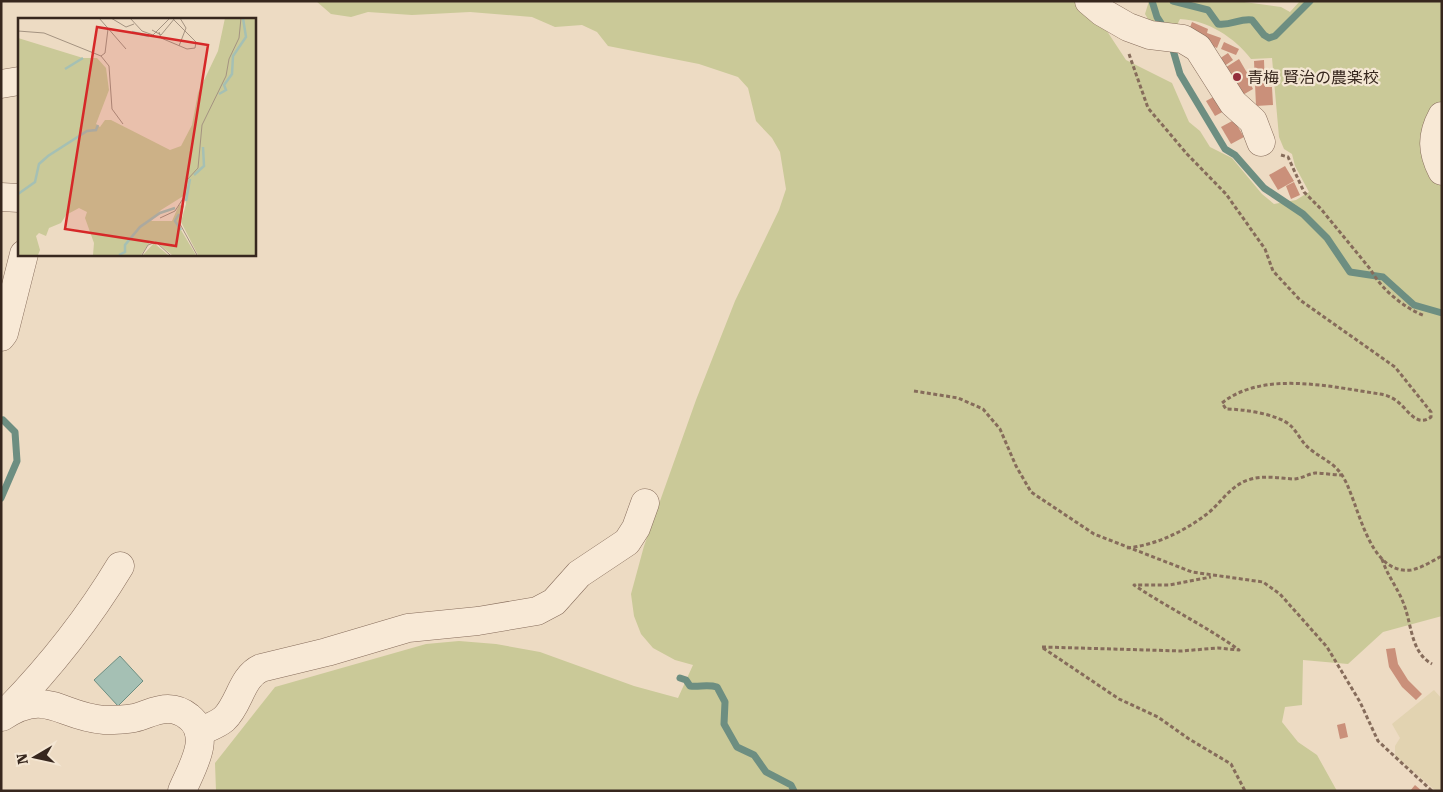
<svg xmlns="http://www.w3.org/2000/svg" width="1443" height="792" font-family="'Roboto Serif','Noto Sans JP',serif">
<rect width="100%" height="100%" fill="#eddbc3"/>
<polygon fill="#e2d3b1" points="1434,690 1442,699 1442,791 1436,791 1395,756 1395,746 1400,738 1392,724"/>
<path fill="#cac998" d="M316,1H1078L1099,19L1126,60L1172,83L1189,122L1200,131L1210,147L1232,158L1262,194L1274,204L1296,200L1309,192L1295,166L1292,154L1284,149L1279,137L1272,58L1251,59C1235,38 1208,20 1180,19L1176,27L1152,26L1145,14L1149,1H1237L1281,7L1290,12L1300,1H1442V102L1434,113L1436,180L1442,187V616L1383,632L1348,664L1303,660L1302,705L1285,707L1282,722L1298,742L1317,755L1337,791H216L215,763L275,687L426,644L459,641L496,644L540,652L634,686L678,698L693,665L675,660L653,648L641,634L634,616L631,594L644,546L696,400L735,301L779,210L786,189L780,152L772,138L756,121L748,88L738,77L699,64L608,46L597,32L582,25L555,27L532,17L470,12L412,15L368,12L351,17L331,14Z"/>
<polygon fill="#a5c0b4" stroke="#6d8e81" points="120,656 143,681 118,706 94,680"/>
<g fill="none" stroke-linecap="round" stroke-linejoin="round">
<g stroke="#6d8e81" stroke-width="7">
<polyline points="1152,1 1157,17 1166,31"/>
<path d="M1173,1L1208,10L1218,24C1231,26 1240,18 1252,20L1264,35L1269,38L1275,36L1310,1"/>
<polyline points="1171,43 1180,74 1225,149 1235,155 1264,188 1303,214 1327,238 1350,272 1383,277 1414,305 1442,313"/>
<polyline points="1,498 17,461 15,432 3,420"/>
<path d="M680,678L686,680L690,686C700,687 708,684 717,687L725,702L724,724L737,747L754,755L766,772L791,785L794,791"/>
</g>
</g>
<g fill="#ca907a">
<polygon points="1192,22 1208,29 1207,33 1221,38 1217,48 1198,40 1188,33"/>
<polygon points="1224,42 1239,49 1236,55 1221,49"/>
<polygon points="1228,53 1233,60 1220,69 1216,61"/>
<polygon points="1239,59 1253,83 1251,85 1253,89 1241,96 1220,71"/>
<polygon points="1264,60 1265,87 1272,87 1273,105 1256,106 1254,61"/>
<polygon points="1219,94 1228,109 1215,116 1206,101"/>
<polygon points="1234,120 1244,137 1231,144 1221,127"/>
<polygon points="1285,166 1294,181 1278,190 1269,175"/>
<polygon points="1294,182 1300,195 1291,199 1286,186"/>
<polygon points="1395,648 1398,664 1408,680 1422,694 1416,700 1402,687 1389,667 1386,649"/>
<polygon points="1345,723 1348,737 1340,739 1337,725"/>
<polygon points="1415,785 1422,791 1410,791"/>
</g>
<g fill="none" stroke-linecap="round" stroke-linejoin="round">
<g stroke="#866c5b" stroke-width="29">
<g id="minor">
<polyline points="1089,1 1102,12 1128,27 1150,35 1183,39 1198,48 1233,103 1253,121 1261,142"/>
<polyline points="1,84 19,81"/>
<path d="M1442,116C1431,136 1432,152 1442,171"/>
<polyline points="1,197 19,198"/>
<polyline points="1,337 4,333 24,254"/>
<path d="M7,711C51,666 88,619 120,566"/>
<path d="M2,717C47,687 60,717 104,720C114,720 124,720 134,718C146,715 156,709 168,709C175,709 183,712 189,717C213,736 191,769 182,791"/>
<path d="M199,732C207,728 217,725 224,719C240,704 241,677 261,668L327,652L408,628L478,621L537,611L554,602L579,574L627,542L636,528L645,503"/>
</g>
</g>
<g stroke="#866c5b" stroke-width="3" stroke-dasharray="4 2.5" stroke-linecap="butt">
<path d="M1129,54L1148,108L1187,154L1226,194L1265,249L1273,271L1300,300L1395,367L1431,412V417C1417,428 1407,409 1398,402C1392,397 1386,395 1380,394C1332,387 1263,370 1222,403L1226,409C1242,409 1279,414 1291,426C1298,433 1302,443 1310,449C1322,459 1332,461 1342,475C1359,501 1367,575 1411,570C1422,568 1432,561 1442,556"/>
<path d="M1281,155L1288,157L1304,192L1321,209L1371,270C1381,289 1404,308 1425,316"/>
<polyline points="914,391 958,398 983,409 1000,429 1016,466 1031,492 1094,534 1192,572 1263,582 1280,594 1327,647 1360,702 1378,741 1432,791"/>
<path d="M1127,548C1156,545 1183,532 1207,514C1221,503 1230,486 1248,480C1263,475 1278,478 1293,479C1301,479 1308,474 1315,473C1324,473 1334,475 1342,475"/>
<path d="M1382,559C1387,575 1397,587 1403,602C1412,623 1410,652 1432,664"/>
<path d="M1042,647L1181,651L1218,648L1239,650C1206,626 1168,608 1134,585H1169L1211,577"/>
<polyline points="1043,648 1119,699 1158,717 1189,739 1231,764 1245,791"/>
</g>
<use href="#minor" stroke="#f8e9d6" stroke-width="28"/>
</g>
<circle fill="#942d3c" stroke="#f4e6d3" stroke-width="2" cx="1237" cy="77" r="5"/>
<g text-anchor="middle" dominant-baseline="central" stroke-width="4.5" stroke-linejoin="round" paint-order="stroke">
<g font-size="16" fill="#37271e" stroke="#f4e6d3" text-anchor="start">
<text x="1247" y="77">青梅 賢治の農楽校</text>
</g>
</g>
<g transform="translate(18 18)">
<rect width="238" height="238" fill="#eddbc3"/>
<path d="M207,0H237V237H180L163,204L168,186L167,177L143,192L133,203H154L161,187L166,188L160,207L178,237H154L137,223L132,224L123,237H75L76,225L67,200L69,194L61,190L48,197L43,205L31,210L28,218L21,215L18,218L22,232L20,237H0V20L65,40H79L88,50L91,72L78,106L82,109L87,102H93L152,132L163,128L174,107L180,75L200,33ZM136,225L150,237H125Z" fill="#cac998"/>
<path fill="none" stroke="#a5c0b4" stroke-width="2.5" d="M114,14L131,18M47,51L65,40M201,76L208,72L206,67L214,56L215,38L228,19L225,0M176,157L186,148L185,129M0,176L17,164L21,146L30,138L69,113L78,112L80,107M168,183L172,161M161,196L157,203L163,212M101,237L107,234V227L122,209L142,195L157,190"/>
<path fill="none" stroke="#a49381" stroke-width="1" d="M81,0L108,31M93,0L108,9L116,6M112,0L124,13L135,17L152,0M134,12L143,17L157,0M0,13L26,15L83,38L87,35L90,11M141,14L143,20L169,31L177,30L178,24L154,0M161,28L168,10L162,0M83,38L91,48L94,91L105,106M142,200L157,193L166,179M124,237L130,227L138,224L152,237M179,237L162,206L169,162L180,150L184,107L208,58L211,41L221,20L223,0"/>
<path fill="#d62828" fill-opacity="0.15" stroke="#d62828" stroke-width="2.5" d="M79,9L190,27L158,228L47,211Z"/>
<rect width="238" height="238" fill="none" stroke="#37271e" stroke-width="2.5"/>
</g>
<rect width="1443" height="792" fill="none" stroke="#37271e" stroke-width="5"/>
<g transform="translate(35 757) rotate(261)" stroke="#f4e6d3" stroke-width="4" paint-order="stroke">
<path d="M0-4L9 19L0 12L-9 19Z" fill="#37271e"/>
<text y="-8" font-size="14" font-weight="bold" text-anchor="middle" fill="#37271e">N</text>
</g>
</svg>
